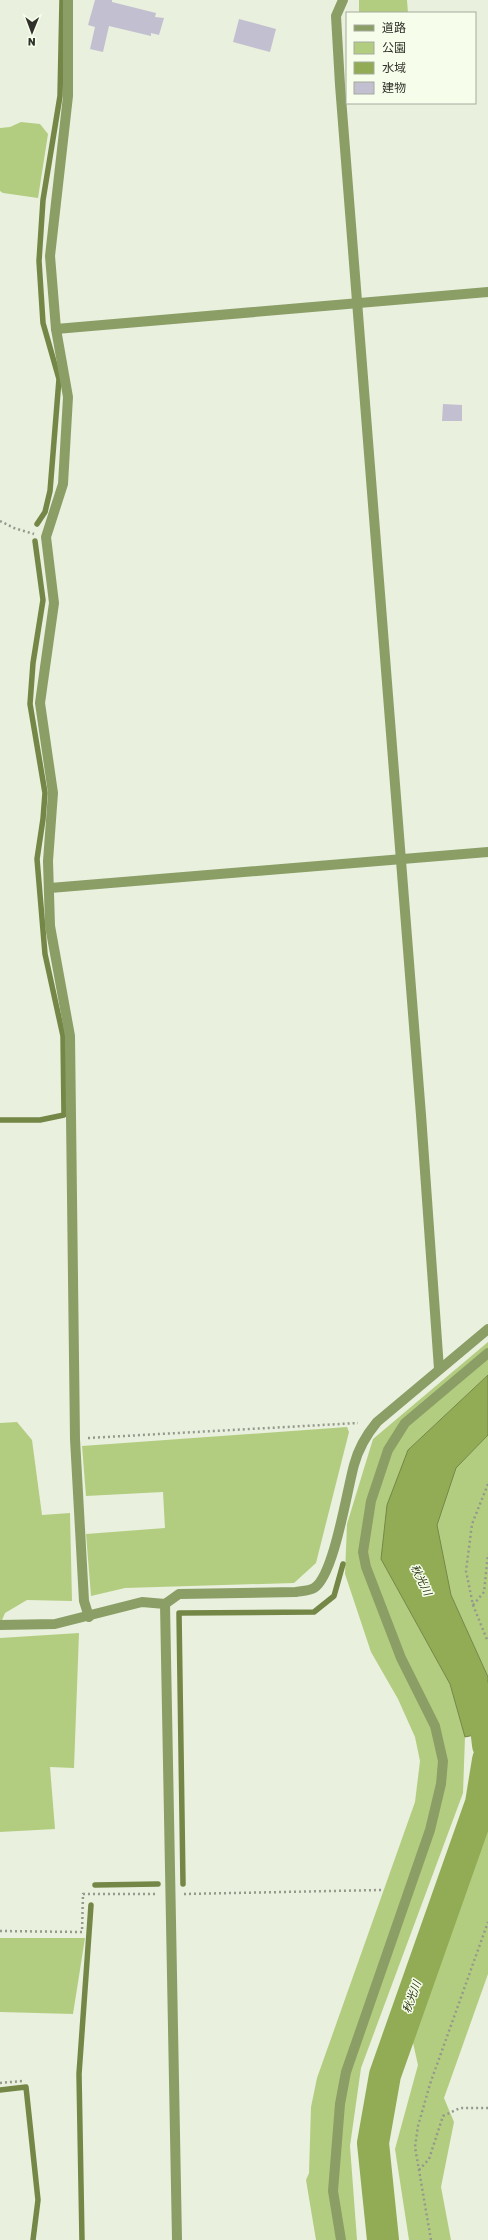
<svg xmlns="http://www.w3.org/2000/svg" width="488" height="2240" font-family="Rubik,'Noto Sans JP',sans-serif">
<rect width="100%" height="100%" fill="#e9f0de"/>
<g fill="#b3cd80">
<polygon points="359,0 407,0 408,13 359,13"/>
<polygon points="21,122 40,124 48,134 38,198 3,193 0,191 0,128 10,127"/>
<polygon points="488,1342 488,1375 408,1450 381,1559 450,1684 465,1737 463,1793 361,2068 350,2146 357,2240 316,2240 306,2180 309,2173 311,2107 317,2078 415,1802 420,1761 415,1737 398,1699 371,1652 345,1574 347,1524 373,1439"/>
<polygon points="17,1422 32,1440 42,1515 70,1513 72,1601 27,1600 5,1613 0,1625 0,1423"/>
<polygon points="347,1427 349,1432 316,1563 294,1583 125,1588 91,1596 86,1534 165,1528 163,1492 86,1496 82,1446"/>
<polygon points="488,1435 488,1677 451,1595 437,1525 456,1468"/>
<polygon points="79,1633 74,1768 50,1767 55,1829 0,1832 0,1638"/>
<polygon points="488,1828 488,1974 444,2098 454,2122 441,2187 451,2240 409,2240 395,2149 418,2065 411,2034"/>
<polygon points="0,1938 85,1938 73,2014 0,2012"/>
</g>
<polygon fill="#91ac54" stroke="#748747" points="488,1375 488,1435 456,1468 437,1525 451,1595 488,1677 488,1732 465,1737 450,1684 381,1559 387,1505 408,1450"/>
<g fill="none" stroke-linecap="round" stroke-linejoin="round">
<g stroke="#748747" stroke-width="5.5">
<polyline points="37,524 45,512 50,491 59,379 43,323 39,261 43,200 60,96 62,0"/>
<polyline points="0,1120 40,1120 64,1115 63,1036 45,954 37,859 43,819 45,793 30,704 33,663 43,600 35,541"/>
<polyline points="183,1884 179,1613 314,1612 334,1596 343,1564"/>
<polyline points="95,1885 158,1884"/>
<polyline points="0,2090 26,2087 38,2200 33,2240"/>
<polyline points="82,2240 79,2074 91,1905"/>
</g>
<g stroke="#91ac54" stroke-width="32">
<polyline points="474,1691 484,1710 488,1745"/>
<polyline points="383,2240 373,2143 385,2075 481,1803 488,1760"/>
</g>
</g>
<g fill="#c2bfd1">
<polygon points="95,0 112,0 112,2 156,13 155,17 164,18 159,35 151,33 151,36 109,26 103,52 90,49 95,27 88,25"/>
<polygon points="239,19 276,29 270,52 233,42"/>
<polygon points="443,404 462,405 462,421 442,421"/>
</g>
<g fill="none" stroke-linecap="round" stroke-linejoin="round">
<g stroke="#94998c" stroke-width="2.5" stroke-dasharray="2 3" stroke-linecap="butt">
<polyline points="0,521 14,528 34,534"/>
<polyline points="88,1438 358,1423"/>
<polyline points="488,1484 472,1524 466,1571 473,1605 488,1642"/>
<polyline points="473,1605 484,1592 488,1554"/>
<polyline points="184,1894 381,1890"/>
<polyline points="0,1931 82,1932 83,1894 157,1894"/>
<polyline points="0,2083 22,2081"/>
<polyline points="419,2170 429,2159 443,2116 460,2108 488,2108"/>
<polyline points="431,2240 415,2147 418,2126 430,2084 488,1922"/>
</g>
<polyline stroke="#8b9e66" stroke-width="10" points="341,2240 333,2191 340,2104 346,2072 430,1830 441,1784 443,1761 435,1726 401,1658 366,1567 363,1552 371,1501 388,1450 405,1423 488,1353"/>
<g stroke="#8b9e66" stroke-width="10">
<polyline points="68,0 68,96 50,256 56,329 68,397 63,484 46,537 54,603 40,703 53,793 48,861 50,926 70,1036 75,1439 84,1601 89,1617"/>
<polyline points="343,0 336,16 340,85 421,1115 439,1369"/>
<polyline points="56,329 488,292"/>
<polyline points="50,888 488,852"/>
<polyline points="165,1604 177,2240"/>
<path d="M0,1625L55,1624L142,1602L165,1604L179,1594L296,1592C301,1591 309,1591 314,1588C334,1576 347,1490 354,1465C358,1450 367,1434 377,1422L488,1329"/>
</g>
</g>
<g text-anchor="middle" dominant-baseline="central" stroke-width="3" stroke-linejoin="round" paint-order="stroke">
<g font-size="11" font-style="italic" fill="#2e3914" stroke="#f6fdeb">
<text transform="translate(421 1580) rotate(64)">秋光川</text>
<text transform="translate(412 1997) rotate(-70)">秋光川</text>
</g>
</g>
<rect x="346" y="12" width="130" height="92" fill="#f6fdeb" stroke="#a6ab9e"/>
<rect x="354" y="25" width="20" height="6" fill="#8b9e66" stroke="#a6ab9e"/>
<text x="382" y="32" font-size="12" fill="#2f312a">道路</text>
<rect x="354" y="42" width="20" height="12" fill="#b3cd80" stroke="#a6ab9e"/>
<text x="382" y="52" font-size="12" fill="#2f312a">公園</text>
<rect x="354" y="62" width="20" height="12" fill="#91ac54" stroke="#a6ab9e"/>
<text x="382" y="72" font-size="12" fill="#2f312a">水域</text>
<rect x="354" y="82" width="20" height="12" fill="#c2bfd1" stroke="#a6ab9e"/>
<text x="382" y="92" font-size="12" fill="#2f312a">建物</text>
<g transform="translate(32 32) rotate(181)" stroke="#f6fdeb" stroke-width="3" paint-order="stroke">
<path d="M0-3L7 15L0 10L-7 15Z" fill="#2f312a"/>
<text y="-6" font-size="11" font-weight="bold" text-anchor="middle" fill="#2f312a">N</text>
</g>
</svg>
